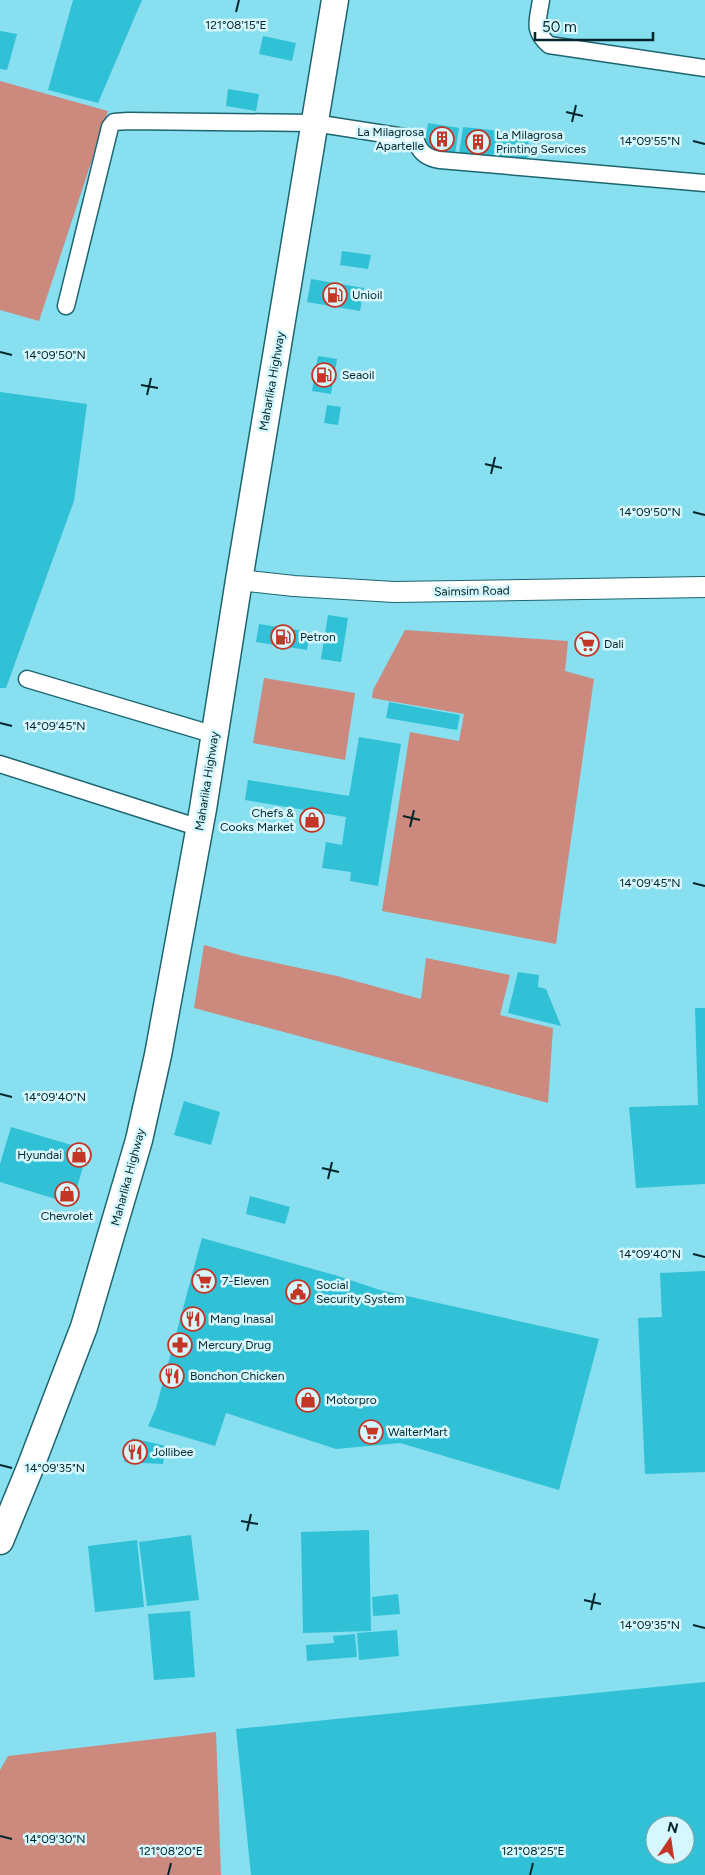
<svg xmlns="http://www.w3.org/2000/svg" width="705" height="1875" font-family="Figtree,sans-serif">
<rect width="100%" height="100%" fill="#87dfef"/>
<g fill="#cc8a7e">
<polygon points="0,81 108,111 39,321 0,310"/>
<polygon points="405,630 568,641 565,671 594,679 556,944 382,911 410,732 459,741 464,714 372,698 373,690"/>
<polygon points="264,678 355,693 345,760 253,743"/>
<polygon points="204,945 243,956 337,976 421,999 426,958 510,975 500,1015 553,1028 548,1103 194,1008"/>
<polygon points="216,1732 221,1875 0,1875 0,1770 8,1756"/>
</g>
<g fill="#31c1d7" fill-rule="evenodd">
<polygon points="73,0 142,0 98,103 48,90"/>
<polygon points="0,31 17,34 7,70 0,69"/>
<polygon points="263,36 296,43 292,61 259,54"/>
<polygon points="228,89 259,94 256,111 226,106"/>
<polygon points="428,123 459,128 455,154 424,150"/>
<polygon points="463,127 529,134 527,165 495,158 497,137 493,157 459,154"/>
<polygon points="342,251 371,255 368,269 340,265"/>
<polygon points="311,279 364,288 360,311 307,302"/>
<polygon points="318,356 337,359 331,394 312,391"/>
<polygon points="0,392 87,404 74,501 6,688 0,688"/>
<polygon points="327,405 341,407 338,425 324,423"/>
<polygon points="328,615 348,618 341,662 321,659"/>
<polygon points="259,624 310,632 307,650 256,642"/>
<polygon points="389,702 460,715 457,730 386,718"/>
<polygon points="359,737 401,744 378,886 350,881 351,872 322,868 326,842 342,845 346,817 245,800 248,780 349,796"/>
<polygon points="518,972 539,975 538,987 546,989 561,1026 508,1013"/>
<polygon points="695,1008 705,1008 705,1184 636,1188 629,1107 698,1105"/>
<polygon points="184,1101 220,1112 211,1145 174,1135"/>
<polygon points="11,1127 88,1150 72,1204 0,1182 0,1164"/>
<polygon points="250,1196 290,1207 285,1224 246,1214"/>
<polygon points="202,1238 338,1276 380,1290 599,1339 559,1490 400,1443 336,1449 226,1413 215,1446 148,1426 156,1408"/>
<polygon points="705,1271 705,1472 645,1474 638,1318 662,1317 660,1273"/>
<polygon points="132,1438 166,1446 163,1464 124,1462"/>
<polygon points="369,1530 371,1631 303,1633 301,1532"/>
<polygon points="191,1535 199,1600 147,1606 139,1542"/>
<polygon points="137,1540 144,1607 95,1612 88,1546"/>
<polygon points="398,1594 400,1614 373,1616 372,1597"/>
<polygon points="190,1611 195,1677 154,1680 148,1614"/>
<polygon points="397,1630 399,1656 359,1660 357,1633"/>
<polygon points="355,1634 357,1657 307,1661 306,1645 334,1643 333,1636"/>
<path d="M705,1682V1875H251L236,1729ZM655,1825H685V1855H655Z"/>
</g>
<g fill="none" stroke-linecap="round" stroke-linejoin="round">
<g stroke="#1e6570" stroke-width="19">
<g id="minor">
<path d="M541,0C538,21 532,30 549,45L705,68"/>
<path d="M66,306L110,127L114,122L128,121L314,123L404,137L416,141C420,153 427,158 440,160L705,183"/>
<polyline points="27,679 215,735"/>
<polyline points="0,764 200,828"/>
</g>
</g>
<g stroke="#1e6570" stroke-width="22">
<polyline id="tertiary" points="239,580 294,586 394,592 705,587"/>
</g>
<g stroke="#1e6570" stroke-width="29">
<polyline id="trunk" points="0,1541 30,1468 84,1327 139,1140 158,1055 203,809 239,580 335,0"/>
</g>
<use href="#minor" stroke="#fff" stroke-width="16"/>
<use href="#tertiary" stroke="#fff" stroke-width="20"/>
<use href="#trunk" stroke="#fff" stroke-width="26"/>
</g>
<path fill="none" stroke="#00252b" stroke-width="2" d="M236,12L239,0M566,112L583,116M572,122L576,105M693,141L705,144M0,352L12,355M141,385L158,388M147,395L151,378M485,464L502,468M491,474L495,457M693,512L705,515M0,723L12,726M403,816L420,820M410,827L414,810M693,883L705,886M0,1094L12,1097M322,1168L339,1172M328,1179L332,1162M693,1254L705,1257M0,1465L12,1468M241,1521L258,1524M247,1531L251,1514M584,1600L601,1604M591,1610L595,1593M693,1625L705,1628M0,1836L12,1839M168,1875L171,1863M530,1875L533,1863"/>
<defs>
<g id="building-ring" transform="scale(1.25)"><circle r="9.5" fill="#d6f7fd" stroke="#c33626" stroke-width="1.5"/><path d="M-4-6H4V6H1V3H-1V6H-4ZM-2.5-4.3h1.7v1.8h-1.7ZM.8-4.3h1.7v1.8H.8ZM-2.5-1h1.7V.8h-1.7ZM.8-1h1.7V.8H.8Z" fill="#c33626"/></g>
<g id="fuel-ring" transform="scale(1.25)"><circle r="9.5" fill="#d6f7fd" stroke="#c33626" stroke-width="1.5"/><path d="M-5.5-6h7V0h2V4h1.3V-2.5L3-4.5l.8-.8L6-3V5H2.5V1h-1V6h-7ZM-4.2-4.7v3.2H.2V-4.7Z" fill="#c33626"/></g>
<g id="supermarket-ring" transform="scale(1.25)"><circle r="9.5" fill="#d6f7fd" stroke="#c33626" stroke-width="1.5"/><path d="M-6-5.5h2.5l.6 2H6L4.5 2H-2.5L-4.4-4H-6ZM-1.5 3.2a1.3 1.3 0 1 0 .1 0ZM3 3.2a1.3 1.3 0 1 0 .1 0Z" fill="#c33626"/></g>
<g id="shop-ring" transform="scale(1.25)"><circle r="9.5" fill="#d6f7fd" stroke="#c33626" stroke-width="1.5"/><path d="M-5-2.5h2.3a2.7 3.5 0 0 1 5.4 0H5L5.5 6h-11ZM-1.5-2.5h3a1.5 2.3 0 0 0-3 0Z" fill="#c33626"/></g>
<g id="civic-ring" transform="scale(1.25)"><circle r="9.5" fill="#d6f7fd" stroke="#c33626" stroke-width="1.5"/><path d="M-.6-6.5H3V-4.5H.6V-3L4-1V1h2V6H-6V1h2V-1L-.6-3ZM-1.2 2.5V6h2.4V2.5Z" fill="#c33626"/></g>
<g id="restaurant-ring" transform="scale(1.25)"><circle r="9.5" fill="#d6f7fd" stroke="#c33626" stroke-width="1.5"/><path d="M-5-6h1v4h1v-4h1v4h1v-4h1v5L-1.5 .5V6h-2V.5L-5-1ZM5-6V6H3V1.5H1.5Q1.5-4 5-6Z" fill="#c33626"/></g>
<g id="pharmacy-ring" transform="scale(1.25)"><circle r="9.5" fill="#d6f7fd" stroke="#c33626" stroke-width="1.5"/><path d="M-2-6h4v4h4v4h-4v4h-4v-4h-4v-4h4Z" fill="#c33626"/></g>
</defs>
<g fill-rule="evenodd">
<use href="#building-ring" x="442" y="139"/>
<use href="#building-ring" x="478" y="142"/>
<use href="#fuel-ring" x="335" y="295"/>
<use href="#fuel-ring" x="324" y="375"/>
<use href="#fuel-ring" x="283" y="637"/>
<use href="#supermarket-ring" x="587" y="644"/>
<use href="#shop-ring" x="312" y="820"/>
<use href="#shop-ring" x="79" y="1155"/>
<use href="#shop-ring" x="67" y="1194"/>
<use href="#supermarket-ring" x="204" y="1281"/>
<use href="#civic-ring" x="298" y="1292"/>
<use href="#restaurant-ring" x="193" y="1319"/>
<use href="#pharmacy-ring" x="180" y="1345"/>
<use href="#restaurant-ring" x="172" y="1376"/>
<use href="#shop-ring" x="308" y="1400"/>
<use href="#supermarket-ring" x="371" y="1432"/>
<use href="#restaurant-ring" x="135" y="1452"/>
</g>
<g text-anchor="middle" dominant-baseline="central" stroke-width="5" stroke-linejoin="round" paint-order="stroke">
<g font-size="12" fill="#00252b" stroke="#d6f7fd" text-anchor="start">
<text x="424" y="132" text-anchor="end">La Milagrosa<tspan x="424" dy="14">Apartelle</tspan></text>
<text x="496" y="135">La Milagrosa<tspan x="496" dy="14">Printing Services</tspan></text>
<text x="352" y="295">Unioil</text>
<text x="342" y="375">Seaoil</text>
<text x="300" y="637">Petron</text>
<text x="604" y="644">Dali</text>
<text x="294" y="813" text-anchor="end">Chefs &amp;<tspan x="294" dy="14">Cooks Market</tspan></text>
<text x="62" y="1155" text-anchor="end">Hyundai</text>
<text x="67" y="1216" text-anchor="middle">Chevrolet</text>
<text x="222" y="1281">7-Eleven</text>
<text x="316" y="1285">Social<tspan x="316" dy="14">Security System</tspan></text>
<text x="210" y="1319">Mang Inasal</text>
<text x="198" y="1345">Mercury Drug</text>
<text x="190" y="1376">Bonchon Chicken</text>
<text x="326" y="1400">Motorpro</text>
<text x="388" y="1432">WalterMart</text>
<text x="152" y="1452">Jollibee</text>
</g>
<g font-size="12" fill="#00252b" stroke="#d6f7fd">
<text transform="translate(272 381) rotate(-80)">Maharlika Highway</text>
<text transform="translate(472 591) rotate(-1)">Saimsim Road</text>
<text transform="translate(207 781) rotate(-81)">Maharlika Highway</text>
<text transform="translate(128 1177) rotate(-75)">Maharlika Highway</text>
</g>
</g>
<g font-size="12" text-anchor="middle" fill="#00252b" stroke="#d6f7fd" stroke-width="5" stroke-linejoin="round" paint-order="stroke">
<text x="236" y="29">121°08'15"E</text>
<text x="650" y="145">14°09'55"N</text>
<text x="55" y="359">14°09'50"N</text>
<text x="650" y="516">14°09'50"N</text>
<text x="55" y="730">14°09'45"N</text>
<text x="650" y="887">14°09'45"N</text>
<text x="55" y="1101">14°09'40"N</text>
<text x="650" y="1258">14°09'40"N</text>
<text x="55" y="1472">14°09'35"N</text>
<text x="650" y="1629">14°09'35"N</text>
<text x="55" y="1843">14°09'30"N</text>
<text x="171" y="1855">121°08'20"E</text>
<text x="533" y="1855">121°08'25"E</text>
</g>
<g transform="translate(670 1840) rotate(13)"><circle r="24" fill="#d6f7fd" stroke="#80a3a9"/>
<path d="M0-4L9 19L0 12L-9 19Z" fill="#c33626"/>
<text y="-8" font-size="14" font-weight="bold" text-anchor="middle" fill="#00252b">N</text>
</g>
<path d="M535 32v8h118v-8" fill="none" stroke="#00252b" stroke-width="2.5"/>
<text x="542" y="32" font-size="15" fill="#00252b" stroke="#d6f7fd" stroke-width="4" paint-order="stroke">50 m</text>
</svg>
